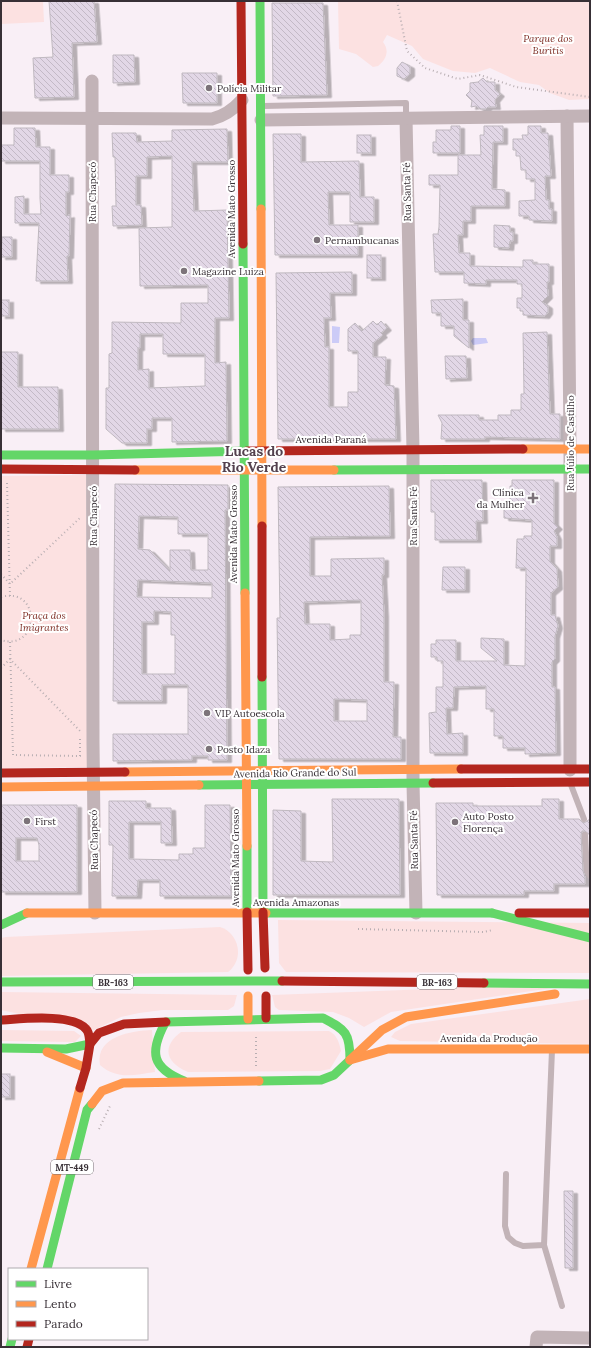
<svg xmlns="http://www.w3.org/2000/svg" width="591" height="1348" font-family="Lora,serif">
<defs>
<pattern id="building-back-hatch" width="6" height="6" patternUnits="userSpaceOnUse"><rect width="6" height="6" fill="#e2d7e6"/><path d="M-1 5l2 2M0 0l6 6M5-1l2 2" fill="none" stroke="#c3b9c6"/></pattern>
<filter id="shadow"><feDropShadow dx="4.5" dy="2.5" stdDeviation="0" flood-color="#0004"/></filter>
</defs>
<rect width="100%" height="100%" fill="#f9eff6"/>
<g fill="#fce1e1">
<polygon points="1,1 43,1 44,22 1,24"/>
<path d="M338,1H590V99L569,100L550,93L539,85L520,82L490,68L475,73L453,71L423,59L412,46L387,35L383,42C390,51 386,60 378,66L373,67L356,54L339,49Z"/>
<polygon points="86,475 87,767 1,768 1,476"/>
<polygon points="278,920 590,923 590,973 286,972 279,963"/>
<path d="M220,927C239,933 245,959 228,972L1,976V938L6,937Z"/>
<polygon points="586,983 391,1012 364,1027 349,1018 333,1012 279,1010 275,1007 272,995"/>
<polygon points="1,992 237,995 234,1006 228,1010 163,1010 139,1013 121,1017 94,1030 1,1010"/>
<polygon points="590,999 590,1044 400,1041 391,1037 395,1032 411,1024"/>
<polygon points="1,1030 74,1031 81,1036 75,1042 1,1041"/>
<path d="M152,1030L155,1072C134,1075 117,1080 100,1065C95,1036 132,1031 152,1030Z"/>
<path d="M329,1031C337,1035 339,1042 341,1051L330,1069L320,1071L188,1072C166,1063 161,1047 181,1032Z"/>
</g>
<g fill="#cccbf7">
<polygon points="332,326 340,327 339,343 332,343"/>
<polygon points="473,338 486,338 488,343 473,345 471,341"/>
</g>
<g fill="url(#building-back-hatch)" stroke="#bfb8bf" fill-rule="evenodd" filter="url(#shadow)">
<polygon points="49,1 94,1 97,42 72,43 74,97 35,98 33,58 53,57"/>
<polygon points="272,3 323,3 327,95 273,96"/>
<polygon points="113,55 134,55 135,82 113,83"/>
<polygon points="402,62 410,66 410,74 404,79 397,76 397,68"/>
<polygon points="182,73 217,73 217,103 183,103"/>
<polygon points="483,78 487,82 495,82 495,90 500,94 495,100 496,107 488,107 486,109 480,109 476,106 471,107 472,101 466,95 470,91 470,83 478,82"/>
<polygon points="451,126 460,126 460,153 433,153 433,142 436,142 436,130 451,130"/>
<polygon points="484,126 503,126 503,142 493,142 492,189 505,190 505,206 471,206 471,221 463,221 463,235 458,235 459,253 470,253 470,266 523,267 523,260 533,260 533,264 549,264 549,282 547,282 548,296 542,302 548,306 548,312 545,316 523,315 523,311 520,311 520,308 517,308 517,298 522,298 522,284 517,284 517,280 486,280 486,284 464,283 464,272 435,272 433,234 438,234 439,227 440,185 429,185 429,175 458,175 458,155 481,155 480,135 484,135"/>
<polygon points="528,126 541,126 541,133 548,133 551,176 545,176 546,200 549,200 549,209 552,209 552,221 529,220 529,216 519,216 519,201 535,200 535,179 526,179 526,170 521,170 520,156 516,156 516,150 513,150 513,139 523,139 522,135 528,135"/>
<polygon points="14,128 35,128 36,147 50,147 50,175 69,175 69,192 66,192 66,216 70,215 69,256 67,256 68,281 36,281 39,223 15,223 15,197 24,196 24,214 41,214 40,198 40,161 1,161 1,145 14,145"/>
<path d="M227,129L228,162H192L194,211L227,210L229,318H215V363L226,362L227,441L172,442V418H152V429H147V443H122L106,429V388H109V354L112,353V322L181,323V303H208V285L140,286L139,228L172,227V156L147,157V176H136V205H141L142,225L113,226L112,206H116L115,157H113L112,133H136L137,142L172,141V130ZM140,334H163V354H205V386L149,388V369L138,370V348H140Z"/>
<polygon points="273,134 301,134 301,162 359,161 360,197 374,197 374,222 350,222 350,192 328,192 329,225 358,225 358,255 275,255"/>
<rect x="357" y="135" width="14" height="18"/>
<polygon points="494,225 510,226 510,232 513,232 513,241 510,241 509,248 494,247"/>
<polygon points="2,237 12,237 12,257 1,257"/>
<rect x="367" y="255" width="14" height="23"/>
<polygon points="352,272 352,293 330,293 331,318 324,318 325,347 329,347 329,407 348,407 348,392 358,392 358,351 348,351 348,329 355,323 362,331 373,321 377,325 381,321 387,328 381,333 383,335 373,343 373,357 386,357 385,385 394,386 396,439 278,439 276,273"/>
<polygon points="463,299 463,320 469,320 469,348 454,336 454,326 441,326 441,313 432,313 431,300"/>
<rect x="1" y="300" width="8" height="16"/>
<polygon points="547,332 550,414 560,414 560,439 485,437 485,439 441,439 442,423 438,415 479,415 479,420 498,420 498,415 511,415 511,410 521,410 521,394 524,394 523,333"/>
<polygon points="1,352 18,352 18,387 58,387 59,429 1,429"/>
<polygon points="445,356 466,356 467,378 446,379"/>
<polygon points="431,480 482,480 483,521 476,521 477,540 435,540 435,512 431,512"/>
<polygon points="512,480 554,480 554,523 558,527 554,531 557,537 557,546 550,546 550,561 557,569 558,587 551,593 551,615 555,615 558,626 555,636 555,659 552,662 552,687 555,687 556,753 525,754 525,748 503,748 503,736 494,736 494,709 486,709 486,686 454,687 453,708 446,708 447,734 463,733 463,753 430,753 429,713 436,712 436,687 443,687 443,661 437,661 437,657 431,657 431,644 436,644 436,640 456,640 456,661 497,661 481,648 481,638 504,639 504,665 525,666 526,568 516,568 517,539 524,539 524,536 532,536 532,520 504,518 504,509 510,509 510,486 512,486"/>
<path d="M115,484L228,485V510H225L227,760H208V756H192V760L113,761V734H188V685H162V701H113ZM139,516L178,517V534H208V570H191L190,550H170V571L150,550L138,549ZM138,580L212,583V598L137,597ZM154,611L171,612V635H175V674H142V622H154Z"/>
<path d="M389,486L390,536L310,537V576H331V559L384,558V575H382L384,614V682H394L393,737H401V759H279L277,618H280L278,487ZM361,600V635H350V639L330,640V624H305L304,602ZM334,699L367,700V721H334Z"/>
<polygon points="443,567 465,567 465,590 442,590"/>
<polygon points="332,799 399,799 400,895 273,895 273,810 301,811 301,861 333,862"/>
<polygon points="542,799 559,799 559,819 579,819 584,823 590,819 590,835 585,831 582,831 581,835 583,871 585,877 585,884 554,884 554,891 524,891 524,895 437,895 436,803 473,803 473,806 542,806"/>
<polygon points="109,801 146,801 146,808 171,808 172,843 161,843 161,822 129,822 129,859 179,860 179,854 193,854 193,848 205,848 205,805 230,805 231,896 160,896 160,880 138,880 137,896 112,896 113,845 109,845"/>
<path d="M1,805H77V892H1ZM16,838H37L39,845V861H16Z"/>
<rect x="1" y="1074" width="9" height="23"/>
<polygon points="564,1191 573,1191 573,1268 565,1268"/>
</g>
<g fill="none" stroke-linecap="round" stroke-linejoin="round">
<g stroke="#b8aeb2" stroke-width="2" stroke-dasharray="1 3" stroke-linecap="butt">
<polyline points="397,1 407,51 425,68 458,79 480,75 516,87 590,97"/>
<polyline points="7,483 10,596"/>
<polyline points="1,574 10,584 81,517"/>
<path d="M1,597C42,586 40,652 1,640"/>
<polyline points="10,642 13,755 80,756 80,736"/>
<polyline points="1,668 10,659 81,732"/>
<polyline points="358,929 483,932 493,930"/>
<polyline points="256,1066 256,1034"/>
<polyline points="99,1129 110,1106"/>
</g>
<g stroke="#c2b3b7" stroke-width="6">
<polyline points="263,106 406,103 406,118"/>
<polyline points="571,785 584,819"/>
<polyline points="585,835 587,871 590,876"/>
<polyline points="506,1174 505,1226 508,1237 515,1243 523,1246 544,1245 552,1050"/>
<polyline points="544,1245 562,1306"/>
</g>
<g stroke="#c2b3b7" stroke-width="13">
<polyline points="92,81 93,743 95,913"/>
<polyline points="567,116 570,449 570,770"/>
<path d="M1,118L212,119C224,116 233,110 242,100"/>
<polyline points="406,118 413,450 413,783 416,913"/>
<polyline points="261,120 590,116"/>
<polyline points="536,1347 537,1337 590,1338"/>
</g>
<g stroke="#63d668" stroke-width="9">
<polyline points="260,1 261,209"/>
<polyline points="243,244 245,593"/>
<polyline points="1,455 93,455 247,451"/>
<polyline points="334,470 590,469"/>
<polyline points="262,677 263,912"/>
<polyline points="199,785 433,783"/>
<polyline points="247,846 247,912"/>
<polyline points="266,913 492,913"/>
<polyline points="492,913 590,938"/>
<polyline points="1,925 27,913"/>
<polyline points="1,982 282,981"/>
<polyline points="484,983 590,984"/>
<path d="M166,1022L323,1018C346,1030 350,1033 350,1060L334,1075L321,1080L259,1081"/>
<path d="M165,1023C149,1053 152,1068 184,1081"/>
<polyline points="1,1048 66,1049 90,1044"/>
<polyline points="47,1269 87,1110 92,1104"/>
<polyline points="10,1347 12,1339"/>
</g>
<g stroke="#ff974d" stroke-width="9">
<polyline points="261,209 262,526"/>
<polyline points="523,449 590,449"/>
<polyline points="135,470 334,470"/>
<polyline points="245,593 247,846"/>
<polyline points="125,772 461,769"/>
<polyline points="1,787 199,785"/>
<polyline points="27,913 266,913"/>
<polyline points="248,996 248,1019"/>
<polyline points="47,1052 86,1068"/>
<polyline points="350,1060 388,1049 590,1049"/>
<polyline points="350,1060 382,1030 406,1017 555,994"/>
<polyline points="92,1104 102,1091 123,1083 259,1081"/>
<polyline points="31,1269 80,1088"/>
</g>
<g stroke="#b3261e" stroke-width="9">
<polyline points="241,1 243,244"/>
<polyline points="247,451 523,449"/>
<polyline points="1,469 135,470"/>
<polyline points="262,526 262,677"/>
<polyline points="461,769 590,769"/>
<polyline points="1,773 125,772"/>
<polyline points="433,783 590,782"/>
<polyline points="247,912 248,970"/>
<polyline points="263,912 265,968"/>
<polyline points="519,913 590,913"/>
<polyline points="282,981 484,983"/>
<polyline points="266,996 266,1018"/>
<path d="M1,1020C21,1019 72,1013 86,1029C90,1033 89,1039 90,1044"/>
<polyline points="80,1088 86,1068 90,1044 99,1033 124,1024 166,1022"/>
<polyline points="27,1347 29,1339"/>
</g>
</g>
<g fill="#7c7379" stroke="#fff" stroke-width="1.5">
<circle cx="209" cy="88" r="4"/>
<circle cx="317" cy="240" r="4"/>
<circle cx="184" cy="271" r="4"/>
<path d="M531 492h4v4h4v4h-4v4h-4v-4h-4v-4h4z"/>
<circle cx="207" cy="713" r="4"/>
<circle cx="209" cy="749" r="4"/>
<circle cx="27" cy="821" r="4"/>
<circle cx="455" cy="822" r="4"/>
</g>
<g text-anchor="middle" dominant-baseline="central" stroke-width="4" stroke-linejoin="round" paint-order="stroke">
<g fill="#fff" stroke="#746e72" stroke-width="1">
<rect x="93" y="975" width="40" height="14" rx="3"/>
<rect x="417" y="975" width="40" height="14" rx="3"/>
<rect x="51" y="1160" width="42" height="14" rx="3"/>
</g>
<g font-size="9" font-weight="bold" fill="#383036">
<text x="113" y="982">BR-163</text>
<text x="437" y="982">BR-163</text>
<text x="72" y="1167">MT-449</text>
</g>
<g font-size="10" font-style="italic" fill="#7f2f26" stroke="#fff">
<text x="548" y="38">Parque dos<tspan x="548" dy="12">Buritis</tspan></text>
<text x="44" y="615">Praça dos<tspan x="44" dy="12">Imigrantes</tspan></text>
</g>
<g font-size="10" fill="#383036" stroke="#fff" text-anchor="start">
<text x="217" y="88">Polícia Militar</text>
<text x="325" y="240">Pernambucanas</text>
<text x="192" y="271">Magazine Luiza</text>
<text x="524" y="492" text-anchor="end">Clínica<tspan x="524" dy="12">da Mulher</tspan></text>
<text x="215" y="713">VIP Autoescola</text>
<text x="217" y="749">Posto Idaza</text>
<text x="463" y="816">Auto Posto<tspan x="463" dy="12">Florença</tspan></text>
<text x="35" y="821">First</text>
</g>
<g font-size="10" fill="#383036" stroke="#fff">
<text transform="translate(92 192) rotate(-90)">Rua Chapecó</text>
<text transform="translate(407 192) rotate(-91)">Rua Santa Fé</text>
<text transform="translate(231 209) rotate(-90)">Avenida Mato Grosso</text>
<text x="331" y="439">Avenida Paraná</text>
<text transform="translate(570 443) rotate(-90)">Rua Júlio de Castilho</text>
<text transform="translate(93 516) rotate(-90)">Rua Chapecó</text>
<text transform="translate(413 516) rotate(-90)">Rua Santa Fé</text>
<text transform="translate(233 534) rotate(-90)">Avenida Mato Grosso</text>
<text transform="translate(295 773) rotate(-1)">Avenida Rio Grande do Sul</text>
<text transform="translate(94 840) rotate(-91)">Rua Chapecó</text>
<text transform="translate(414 840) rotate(-91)">Rua Santa Fé</text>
<text transform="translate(235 858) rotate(-90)">Avenida Mato Grosso</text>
<text x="296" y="902">Avenida Amazonas</text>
<text x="489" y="1038">Avenida da Produção</text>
</g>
<g font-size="14" font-weight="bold" fill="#53414e" stroke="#fff">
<text x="254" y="451">Lucas do<tspan x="254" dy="16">Rio Verde</tspan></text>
</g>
</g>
<rect width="591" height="1348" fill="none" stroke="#383036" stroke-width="4"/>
<rect x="8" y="1268" width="140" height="72" fill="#ffffff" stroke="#afacaf"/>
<rect x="16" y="1281" width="20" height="6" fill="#63d668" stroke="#afacaf"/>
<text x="44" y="1288" font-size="12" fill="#383036">Livre</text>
<rect x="16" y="1301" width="20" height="6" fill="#ff974d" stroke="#afacaf"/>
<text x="44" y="1308" font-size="12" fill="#383036">Lento</text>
<rect x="16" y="1321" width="20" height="6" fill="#b3261e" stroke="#afacaf"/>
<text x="44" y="1328" font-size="12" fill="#383036">Parado</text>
</svg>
